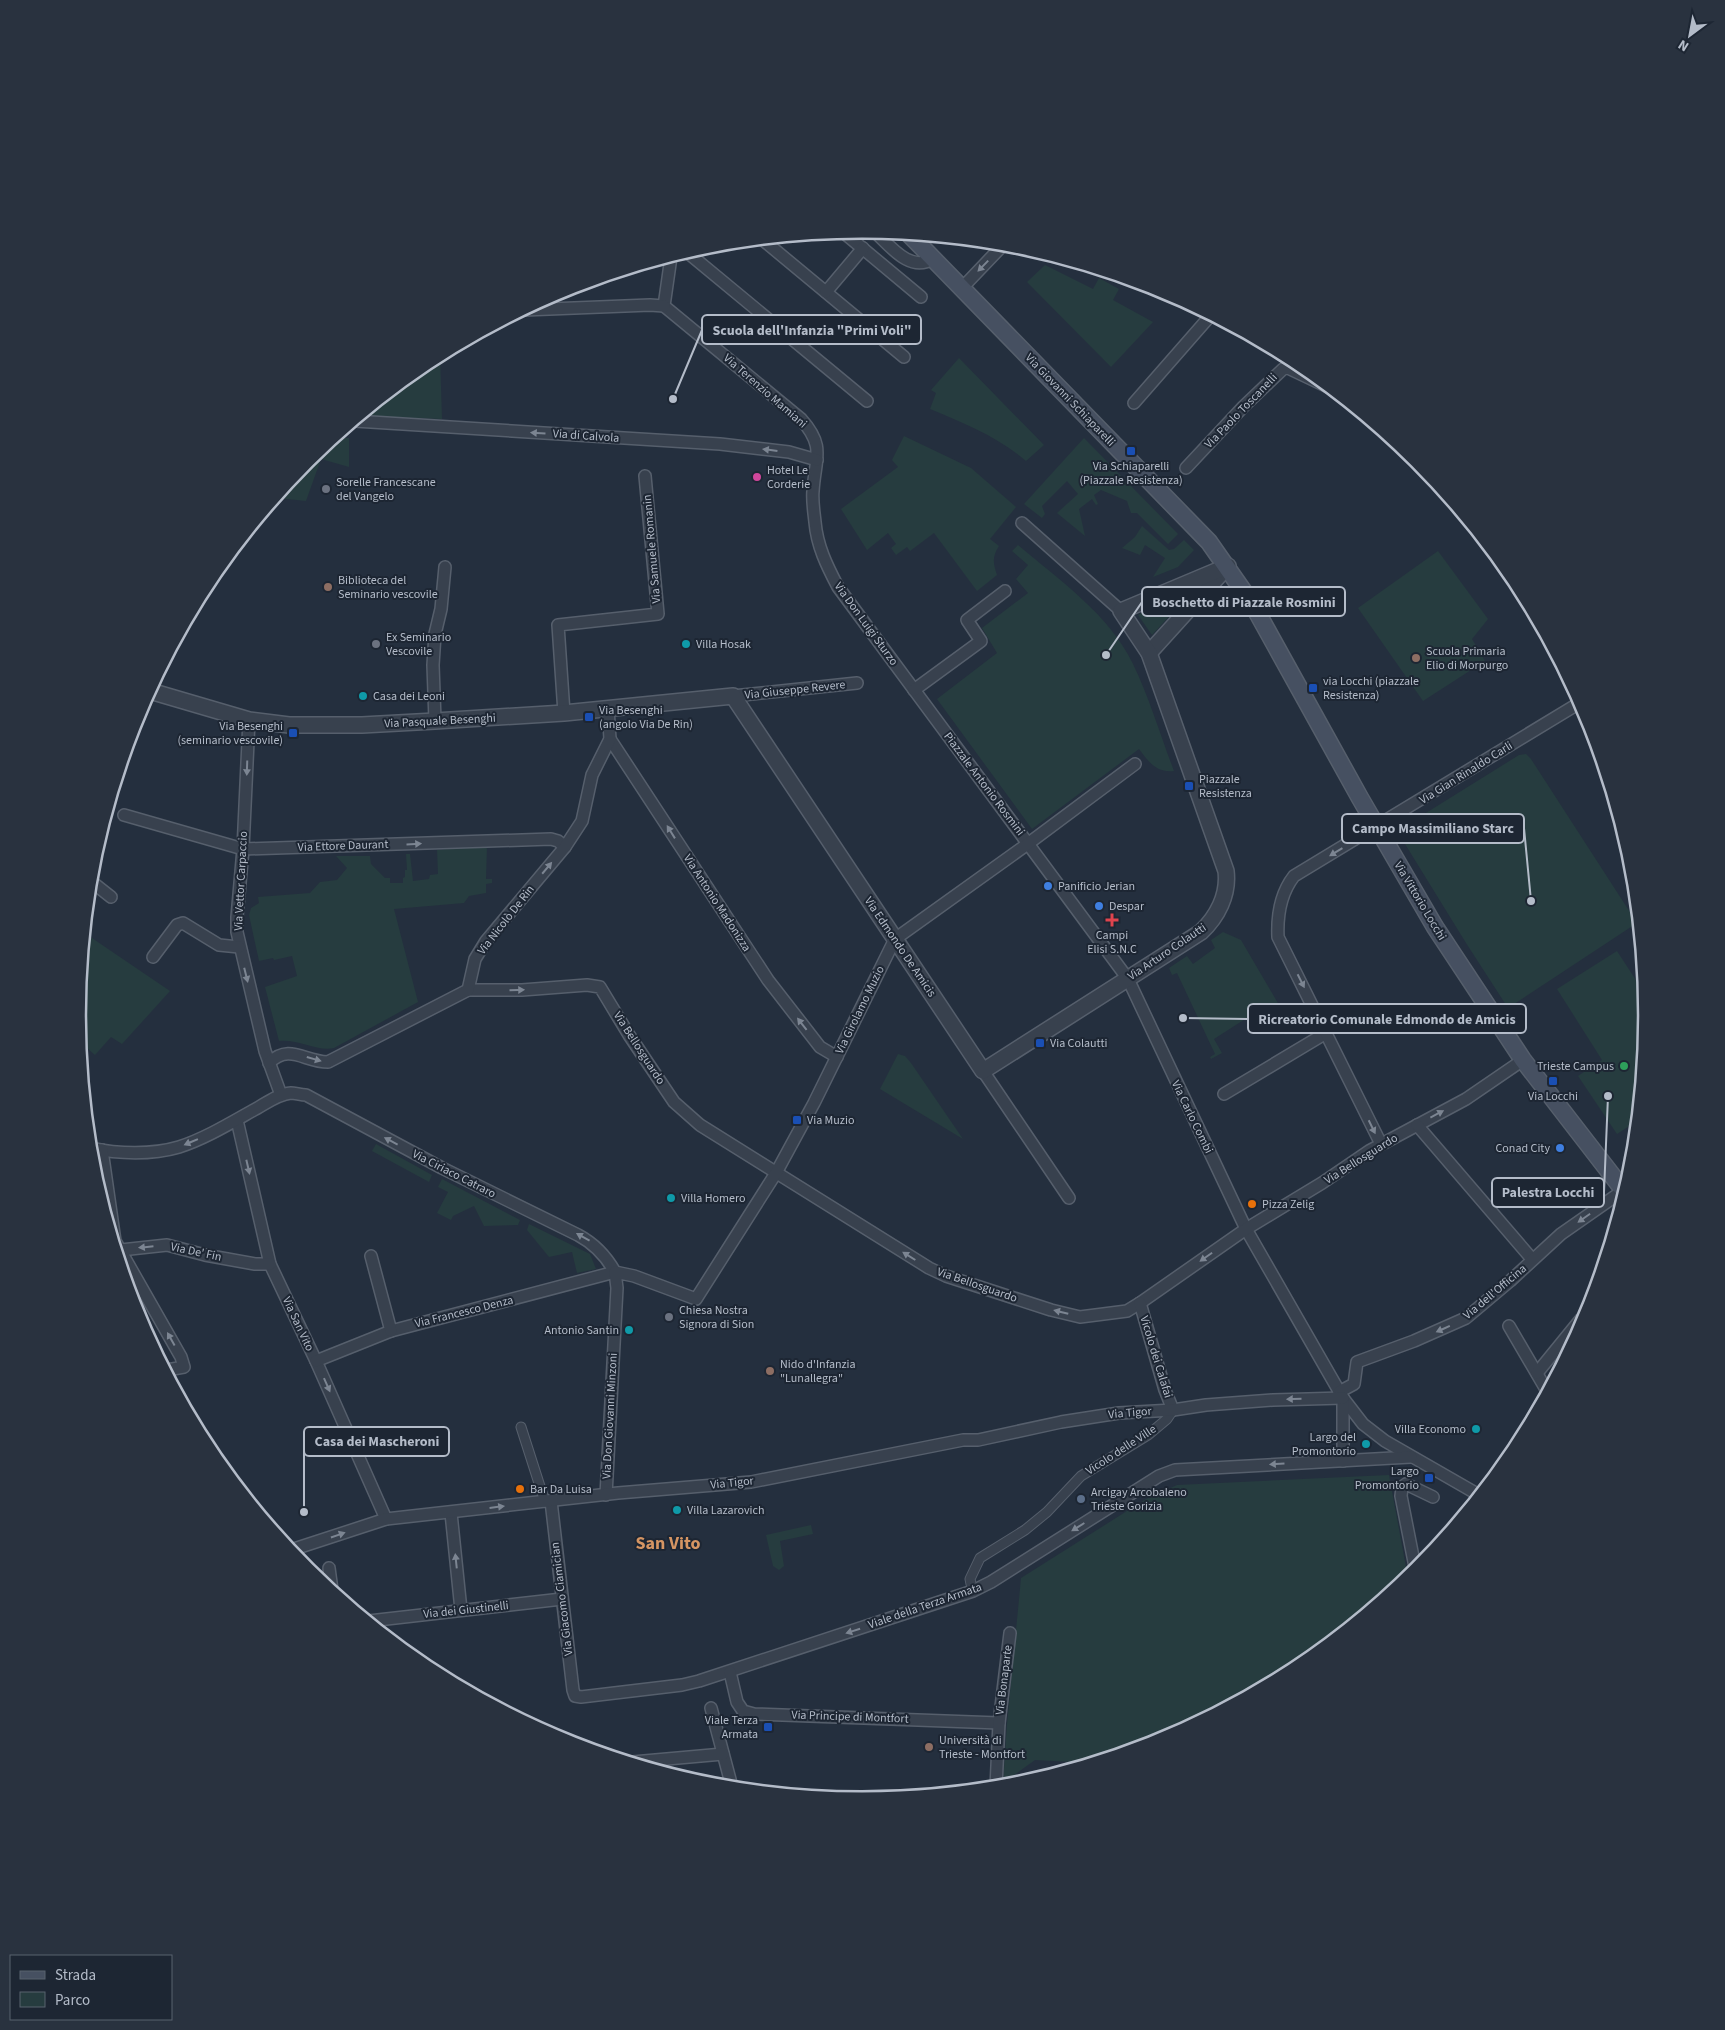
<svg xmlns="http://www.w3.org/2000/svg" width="1725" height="2030" font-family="'Source Sans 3',sans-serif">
<rect width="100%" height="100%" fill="#242f3e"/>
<g fill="#263c3f">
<polygon points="1045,265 1093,289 1099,278 1119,289 1113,300 1153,322 1111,367 1027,282"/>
<polygon points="440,355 442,419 361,416 427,362"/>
<path d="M959,358L1044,445L1026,461C998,437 964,423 930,409L936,393L931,390Z"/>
<path d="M904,436L971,468L1016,507L990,539L999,546C992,557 993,563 997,575L977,591L934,533L910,551L907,547L896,555L891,548L896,544L888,533L867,550L841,509L898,467L892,460Z"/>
<polygon points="334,438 349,438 349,467 321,459 306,501 277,498 308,460"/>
<polygon points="1084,438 1178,534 1168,544 1137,513 1131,513 1127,501 1101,490 1094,495 1098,504 1096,505 1092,499 1079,509 1085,536 1057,513 1078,494 1067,481 1042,506 1045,514 1042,518 1024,504"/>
<polygon points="1142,526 1169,550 1174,549 1184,540 1194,550 1178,567 1153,577 1165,558 1145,545 1140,555 1122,548 1135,537"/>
<path d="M1018,545C1059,580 1109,614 1133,664C1149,697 1161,737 1174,771C1156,773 1149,762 1139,749L1032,829L937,699L997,653L982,628L1028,593L1016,579L1028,565L1012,551Z"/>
<polygon points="1438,551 1488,619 1472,639 1485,661 1423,701 1358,608"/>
<polygon points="1165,600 1174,603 1173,612 1152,635 1138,615"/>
<polygon points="1526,754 1531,759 1637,923 1508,1008 1466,943 1397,831 1519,755"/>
<path d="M487,846L486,879H492V883L486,884V893L469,896L464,903L394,909L418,1002L334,1048C318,1052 299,1039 279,1041L265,987L297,976L292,956L274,960L273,958L259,961L249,915L251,908L259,903L258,897L310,893L320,882L337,880L347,868L336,856H370L371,864L385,878H390V883H403V878L405,877V870H407L406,854H410L413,881L429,879L430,875L438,874L437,850Z"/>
<polygon points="1223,932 1241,940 1289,1022 1279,1028 1264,1007 1214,1039 1222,1053 1211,1059 1210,1057 1215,1054 1177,973 1172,975 1169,968 1187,956 1193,964 1215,948 1211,940"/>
<polygon points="86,934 170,991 122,1044 111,1037 95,1055 80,1042 78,1015"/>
<polygon points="1617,951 1645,994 1647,1015 1637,1121 1617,1134 1578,1076 1602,1060 1557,989"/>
<polygon points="898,1054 905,1056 911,1063 963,1139 880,1089"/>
<polygon points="376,1144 432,1175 429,1182 372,1151"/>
<polygon points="442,1179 520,1220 518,1225 484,1226 474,1206 453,1216 451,1220 437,1213 448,1192 438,1187"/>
<polygon points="529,1224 590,1254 596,1269 577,1273 572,1252 549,1257 527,1230"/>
<polygon points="1389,1475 1408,1578 1298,1668 1163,1740 1089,1763 1035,1760 1003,1783 1007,1724 1021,1578 1146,1499 1177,1485"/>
<polygon points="811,1525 813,1534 780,1541 784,1566 779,1570 773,1566 766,1535"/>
</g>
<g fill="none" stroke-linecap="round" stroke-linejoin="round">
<g stroke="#565f6c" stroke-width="11">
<g id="pedestrian">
<polyline points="521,1427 545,1502"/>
<polyline points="971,1584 970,1579 980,1558 1025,1530 1047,1512 1081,1476 1148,1435 1167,1419 1173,1410"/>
</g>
</g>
<g stroke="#565f6c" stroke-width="14">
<g id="minor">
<path d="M874,231C890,246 911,274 933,258"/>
<polyline points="843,232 921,297"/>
<polyline points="763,240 904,357"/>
<polyline points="687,252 867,401"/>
<path d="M671,257L664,306L801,419C826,447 815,458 813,491C812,501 814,512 815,522C817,546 827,566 838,587L1128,979L1246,1229L1343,1398L1363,1424L1385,1441L1479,1495"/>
<polyline points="962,288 1004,244"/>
<polyline points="826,292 863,248"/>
<polyline points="524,310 650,305 664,306"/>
<polyline points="1134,403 1211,315"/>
<polyline points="355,421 720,444 789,452 817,460"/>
<polyline points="1186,468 1243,407 1283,369 1288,368 1328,387"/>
<polyline points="1022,523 1121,611"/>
<polyline points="914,690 981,641 967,620 1005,591"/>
<polyline points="733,696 857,683"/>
<polyline points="564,713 558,625 658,614 645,476"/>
<polyline points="249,720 243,849 237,917 237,932 265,1051 281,1095"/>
<polyline points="435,721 433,665 435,634 441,609 445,567"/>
<polyline points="610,739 768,980 820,1047 837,1057"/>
<polyline points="124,815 243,849 551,839 558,841 565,847"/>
<polyline points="90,885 92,882 111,897"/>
<polyline points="153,957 177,925 183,923 219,945 239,947"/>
<polyline points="468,990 522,990 587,985 600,987 629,1035 674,1102 700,1125 929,1268 946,1276 1051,1310 1080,1317 1127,1311 1140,1303 1246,1229 1322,1183 1369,1151 1466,1099 1523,1060"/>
<path d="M269,1063C290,1043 304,1062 328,1062L468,990L475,959L486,941L565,847L582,821L592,775L610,739L608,708"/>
<polyline points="983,1071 1069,1198"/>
<polyline points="1224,1094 1326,1033"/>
<polyline points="237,1120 270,1264 316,1361 386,1519"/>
<polyline points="1417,1125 1532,1259"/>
<path d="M1381,1144L1278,937C1277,915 1280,894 1294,876L1581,702"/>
<path d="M91,1148C118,1154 152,1155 179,1147C204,1139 229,1124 252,1111C264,1105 277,1094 291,1093C295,1093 301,1095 306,1095L442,1168L578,1235C595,1244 606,1256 615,1272L391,1331L316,1361"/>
<polyline points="102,1150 115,1241 181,1357 184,1367 167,1370"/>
<polyline points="121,1250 167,1245 205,1255 255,1264 270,1264"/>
<polyline points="371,1256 391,1331"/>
<polyline points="1140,1303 1165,1390 1173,1410"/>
<polyline points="1509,1326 1547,1391"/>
<polyline points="1537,1373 1581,1319 1586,1320"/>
<polyline points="1339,1392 1354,1384 1357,1362 1414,1341 1466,1318 1510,1281 1561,1234 1624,1190"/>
<polyline points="1343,1398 1343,1461"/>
<polyline points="606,1495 617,1288 615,1272 634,1276 696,1299 776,1173 814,1103 895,939 1029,843 1135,764"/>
<polyline points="551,1501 573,1690 575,1696 581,1697 682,1685 699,1681 973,1591 991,1582 1159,1476 1175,1470 1411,1457"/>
<polyline points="451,1513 461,1610"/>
<polyline points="291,1550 386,1519 618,1493 751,1482 963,1440 978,1440 1061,1422 1119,1413 1173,1410 1206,1405 1273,1400 1343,1398"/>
<polyline points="329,1568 332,1590"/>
<polyline points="1416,1572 1401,1496 1402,1487 1406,1484 1433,1497"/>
<polyline points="369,1621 562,1599"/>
<polyline points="730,1672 737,1702 743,1711 754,1714 999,1723"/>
<polyline points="711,1708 732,1787"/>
<polyline points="633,1762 723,1754"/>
<polyline points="996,1787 999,1723 1010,1633"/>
</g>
</g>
<g stroke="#565f6c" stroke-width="18">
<g id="tertiary">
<polyline points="1149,653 1225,569"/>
<path d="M150,691L249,720L289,725H362L435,721L564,713L733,696L983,1071L1201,932C1217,917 1229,895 1226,871L1149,653L1121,611L1228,566"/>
</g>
</g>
<g stroke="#565f6c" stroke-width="19">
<polyline id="secondary" points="910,235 1209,542 1253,605 1360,798 1435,927 1523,1060 1625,1192"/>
</g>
<use href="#pedestrian" stroke="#38414e" stroke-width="9"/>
<use href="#minor" stroke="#38414e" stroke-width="11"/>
<use href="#tertiary" stroke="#38414e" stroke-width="15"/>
<use href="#secondary" stroke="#465061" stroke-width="16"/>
</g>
<defs><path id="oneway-solid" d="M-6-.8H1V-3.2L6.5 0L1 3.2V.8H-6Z" transform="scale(1.25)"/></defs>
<g fill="#7c8592">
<use href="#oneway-solid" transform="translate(983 266) rotate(134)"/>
<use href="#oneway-solid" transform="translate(538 433) rotate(-176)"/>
<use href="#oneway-solid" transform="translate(770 450) rotate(-173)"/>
<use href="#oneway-solid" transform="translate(247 768) rotate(92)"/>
<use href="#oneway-solid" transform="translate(671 832) rotate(-122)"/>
<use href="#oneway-solid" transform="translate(414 844) rotate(-3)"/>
<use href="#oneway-solid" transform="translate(1336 852) rotate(149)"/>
<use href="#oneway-solid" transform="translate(547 868) rotate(-50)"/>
<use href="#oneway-solid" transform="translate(246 975) rotate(76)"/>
<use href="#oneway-solid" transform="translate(1301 981) rotate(63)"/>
<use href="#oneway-solid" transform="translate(517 990) rotate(-1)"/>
<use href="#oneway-solid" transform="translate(802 1024) rotate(-128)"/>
<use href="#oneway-solid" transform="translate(314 1059) rotate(16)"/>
<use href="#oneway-solid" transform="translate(1437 1114) rotate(-28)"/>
<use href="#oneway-solid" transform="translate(1372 1127) rotate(64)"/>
<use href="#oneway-solid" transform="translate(391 1141) rotate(-152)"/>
<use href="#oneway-solid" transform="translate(191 1142) rotate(157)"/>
<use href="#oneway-solid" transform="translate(248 1167) rotate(77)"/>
<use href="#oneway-solid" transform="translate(1584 1218) rotate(145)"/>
<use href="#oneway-solid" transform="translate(583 1237) rotate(-151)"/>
<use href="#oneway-solid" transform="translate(146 1247) rotate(174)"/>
<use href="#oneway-solid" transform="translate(909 1256) rotate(-148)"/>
<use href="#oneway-solid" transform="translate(1206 1257) rotate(145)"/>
<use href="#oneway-solid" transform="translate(1061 1312) rotate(-166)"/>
<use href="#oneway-solid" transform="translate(1443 1329) rotate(156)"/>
<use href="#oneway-solid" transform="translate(171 1339) rotate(-119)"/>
<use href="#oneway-solid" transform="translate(327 1385) rotate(66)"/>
<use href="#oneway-solid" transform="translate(1294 1399) rotate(179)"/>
<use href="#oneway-solid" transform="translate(1277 1464) rotate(177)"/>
<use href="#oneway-solid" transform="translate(497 1507) rotate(-7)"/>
<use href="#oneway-solid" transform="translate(1078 1527) rotate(148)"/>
<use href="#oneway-solid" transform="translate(338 1535) rotate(-19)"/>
<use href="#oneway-solid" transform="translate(456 1561) rotate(-96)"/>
<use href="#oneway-solid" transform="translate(853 1631) rotate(162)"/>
</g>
<g fill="#1a4fb4" stroke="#1d2633" stroke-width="2">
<rect x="1126" y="446" width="10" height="10" rx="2.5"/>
<rect x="1308" y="683" width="10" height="10" rx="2.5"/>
<rect x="584" y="712" width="10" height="10" rx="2.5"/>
<rect x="288" y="728" width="10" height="10" rx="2.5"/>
<rect x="1184" y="781" width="10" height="10" rx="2.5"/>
<rect x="1035" y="1038" width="10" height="10" rx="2.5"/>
<rect x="1548" y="1076" width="10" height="10" rx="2.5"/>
<rect x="792" y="1115" width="10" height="10" rx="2.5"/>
<rect x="1424" y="1473" width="10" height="10" rx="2.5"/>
<rect x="763" y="1722" width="10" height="10" rx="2.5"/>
</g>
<circle fill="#d1479c" stroke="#1d2633" stroke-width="2" cx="757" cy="477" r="5"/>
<g fill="#6b7280" stroke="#1d2633" stroke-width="2">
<circle cx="326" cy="489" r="5"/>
<circle cx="376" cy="644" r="5"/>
<circle cx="669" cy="1317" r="5"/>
</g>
<g fill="#8d6e63" stroke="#1d2633" stroke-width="2">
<circle cx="328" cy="587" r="5"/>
<circle cx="1416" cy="658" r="5"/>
<circle cx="770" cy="1371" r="5"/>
<circle cx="929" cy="1747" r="5"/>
</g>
<g fill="#0f9aa8" stroke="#1d2633" stroke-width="2">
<circle cx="686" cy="644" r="5"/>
<circle cx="363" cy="696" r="5"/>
<circle cx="671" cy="1198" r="5"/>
<circle cx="629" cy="1330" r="5"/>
<circle cx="1476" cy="1429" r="5"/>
<circle cx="1366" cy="1444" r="5"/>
<circle cx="677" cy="1510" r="5"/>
</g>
<g fill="#3f7fe0" stroke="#1d2633" stroke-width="2">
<circle cx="1048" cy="886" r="5"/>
<circle cx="1099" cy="906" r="5"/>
<circle cx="1560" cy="1148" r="5"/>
</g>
<path fill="#e0444e" stroke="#1d2633" stroke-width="2" d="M1109.5 912.5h5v5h5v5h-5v5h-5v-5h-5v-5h5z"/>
<circle fill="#2e9e5b" stroke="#1d2633" stroke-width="2" cx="1624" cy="1066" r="5"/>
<g fill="#e8710a" stroke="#1d2633" stroke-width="2">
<circle cx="1252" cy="1204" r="5"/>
<circle cx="520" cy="1489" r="5"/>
</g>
<circle fill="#5c6f8a" stroke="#1d2633" stroke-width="2" cx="1081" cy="1499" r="5"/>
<g text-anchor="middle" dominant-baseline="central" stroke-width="4" stroke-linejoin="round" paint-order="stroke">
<g font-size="12" fill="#b4bcc9" stroke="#1d2633">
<text transform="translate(765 391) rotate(41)">Via Terenzio Mamiani</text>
<text transform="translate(1070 400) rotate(46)">Via Giovanni Schiaparelli</text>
<text transform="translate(1241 411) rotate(-46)">Via Paolo Toscanelli</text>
<text transform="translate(586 436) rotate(4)">Via di Calvola</text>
<text transform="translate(652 549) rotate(-95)">Via Samuele Romanin</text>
<text transform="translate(866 624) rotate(54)">Via Don Luigi Sturzo</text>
<text transform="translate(795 690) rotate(-6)">Via Giuseppe Revere</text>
<text transform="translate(440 721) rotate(-3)">Via Pasquale Besenghi</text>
<text transform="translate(1466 773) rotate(-32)">Via Gian Rinaldo Carli</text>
<text transform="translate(984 784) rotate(53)">Piazzale Antonio Rosmini</text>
<text transform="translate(343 846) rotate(-2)">Via Ettore Daurant</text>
<text transform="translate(241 881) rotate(-87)">Via Vettor Carpaccio</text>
<text transform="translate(1420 901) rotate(59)">Via Vittorio Locchi</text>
<text transform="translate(717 903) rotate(57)">Via Antonio Madonizza</text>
<text transform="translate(506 920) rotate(-52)">Via Nicolò De Rin</text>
<text transform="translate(900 947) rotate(56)">Via Edmondo De Amicis</text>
<text transform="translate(1167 952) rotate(-34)">Via Arturo Colautti</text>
<text transform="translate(860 1010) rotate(-64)">Via Girolamo Muzio</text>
<text transform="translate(639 1048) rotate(57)">Via Bellosguardo</text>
<text transform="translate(1192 1117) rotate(64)">Via Carlo Combi</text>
<text transform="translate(1361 1159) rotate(-32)">Via Bellosguardo</text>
<text transform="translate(454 1174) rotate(27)">Via Ciriaco Catraro</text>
<text transform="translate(196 1252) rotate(12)">Via De' Fin</text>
<text transform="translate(977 1285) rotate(19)">Via Bellosguardo</text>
<text transform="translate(1495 1292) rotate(-40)">Via dell'Officina</text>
<text transform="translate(464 1312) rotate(-14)">Via Francesco Denza</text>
<text transform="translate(298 1324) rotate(65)">Via San Vito</text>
<text transform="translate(1156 1357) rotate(73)">Vicolo dei Calafai</text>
<text transform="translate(1130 1413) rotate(-5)">Via Tigor</text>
<text transform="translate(610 1416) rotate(-87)">Via Don Giovanni Minzoni</text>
<text transform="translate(1121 1450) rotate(-33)">Vicolo delle Ville</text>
<text transform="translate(732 1483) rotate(-6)">Via Tigor</text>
<text transform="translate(562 1599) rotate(-97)">Via Giacomo Ciamician</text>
<text transform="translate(925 1606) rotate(-19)">Viale della Terza Armata</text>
<text transform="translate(466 1610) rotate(-6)">Via dei Giustinelli</text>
<text transform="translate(1004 1680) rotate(-83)">Via Bonaparte</text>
<text transform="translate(850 1717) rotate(2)">Via Principe di Montfort</text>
</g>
<g font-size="12" fill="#b4bcc9" stroke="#1d2633" text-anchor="start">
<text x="1131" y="466" text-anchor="middle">Via Schiaparelli<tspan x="1131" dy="14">(Piazzale Resistenza)</tspan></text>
<text x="767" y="470">Hotel Le<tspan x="767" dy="14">Corderie</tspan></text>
<text x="336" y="482">Sorelle Francescane<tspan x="336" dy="14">del Vangelo</tspan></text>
<text x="338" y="580">Biblioteca del<tspan x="338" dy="14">Seminario vescovile</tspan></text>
<text x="386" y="637">Ex Seminario<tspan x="386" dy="14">Vescovile</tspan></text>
<text x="696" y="644">Villa Hosak</text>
<text x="1426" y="651">Scuola Primaria<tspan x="1426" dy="14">Elio di Morpurgo</tspan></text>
<text x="1323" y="681">via Locchi (piazzale<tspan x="1323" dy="14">Resistenza)</tspan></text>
<text x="373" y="696">Casa dei Leoni</text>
<text x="599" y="710">Via Besenghi<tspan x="599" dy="14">(angolo Via De Rin)</tspan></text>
<text x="283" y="726" text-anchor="end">Via Besenghi<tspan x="283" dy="14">(seminario vescovile)</tspan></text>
<text x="1199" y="779">Piazzale<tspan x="1199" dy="14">Resistenza</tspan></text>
<text x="1058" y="886">Panificio Jerian</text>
<text x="1109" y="906">Despar</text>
<text x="1112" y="935" text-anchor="middle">Campi<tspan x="1112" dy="14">Elisi S.N.C</tspan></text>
<text x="1050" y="1043">Via Colautti</text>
<text x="1614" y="1066" text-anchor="end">Trieste Campus</text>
<text x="1553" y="1096" text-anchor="middle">Via Locchi</text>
<text x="807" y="1120">Via Muzio</text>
<text x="1550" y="1148" text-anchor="end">Conad City</text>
<text x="681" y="1198">Villa Homero</text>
<text x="1262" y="1204">Pizza Zelig</text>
<text x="679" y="1310">Chiesa Nostra<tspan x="679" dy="14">Signora di Sion</tspan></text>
<text x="619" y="1330" text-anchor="end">Antonio Santin</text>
<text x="780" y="1364">Nido d'Infanzia<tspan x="780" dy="14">"Lunallegra"</tspan></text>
<text x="1466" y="1429" text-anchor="end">Villa Economo</text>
<text x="1356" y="1437" text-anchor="end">Largo del<tspan x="1356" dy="14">Promontorio</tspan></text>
<text x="1419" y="1471" text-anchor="end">Largo<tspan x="1419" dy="14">Promontorio</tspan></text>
<text x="530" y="1489">Bar Da Luisa</text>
<text x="1091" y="1492">Arcigay Arcobaleno<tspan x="1091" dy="14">Trieste Gorizia</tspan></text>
<text x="687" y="1510">Villa Lazarovich</text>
<text x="758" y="1720" text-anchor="end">Viale Terza<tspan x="758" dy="14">Armata</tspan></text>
<text x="939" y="1740">Università di<tspan x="939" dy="14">Trieste - Montfort</tspan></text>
</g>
<g font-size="18" font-weight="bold" fill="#d59563" stroke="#1d2633">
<text x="668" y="1543">San Vito</text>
</g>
</g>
<path d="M0 0H1725V2030H0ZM86 1015a776 776 0 1 1 1552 0a776 776 0 1 1-1552 0Z" fill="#29323f" fill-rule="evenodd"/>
<path fill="none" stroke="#b4bcc9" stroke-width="2.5" d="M86 1015a776 776 0 1 1 1552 0a776 776 0 1 1-1552 0Z"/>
<path fill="none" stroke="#b4bcc9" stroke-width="2" d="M673 399L702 330M1106 655L1142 602M1531 901L1524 828M1183 1018L1248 1019M1608 1096L1604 1192M304 1512L304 1442"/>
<g fill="#b4bcc9" stroke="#1d2633" stroke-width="2">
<circle cx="673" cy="399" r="5"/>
<circle cx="1106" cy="655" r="5"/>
<circle cx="1531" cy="901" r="5"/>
<circle cx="1183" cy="1018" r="5"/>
<circle cx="1608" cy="1096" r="5"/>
<circle cx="304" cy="1512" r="5"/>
</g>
<g fill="#1d2633" stroke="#b4bcc9" stroke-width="2">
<rect x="702" y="315" width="219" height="29" rx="5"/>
<rect x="1142" y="587" width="203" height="29" rx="5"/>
<rect x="1342" y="814" width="182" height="29" rx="5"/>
<rect x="1248" y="1004" width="278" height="29" rx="5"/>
<rect x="1492" y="1178" width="112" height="29" rx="5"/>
<rect x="304" y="1427" width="145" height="29" rx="5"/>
</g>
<g font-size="14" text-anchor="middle" font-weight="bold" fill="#b4bcc9">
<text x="812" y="335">Scuola dell'Infanzia "Primi Voli"</text>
<text x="1244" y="607">Boschetto di Piazzale Rosmini</text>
<text x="1433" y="833">Campo Massimiliano Starc</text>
<text x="1387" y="1024">Ricreatorio Comunale Edmondo de Amicis</text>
<text x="1548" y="1197">Palestra Locchi</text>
<text x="377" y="1446">Casa dei Mascheroni</text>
</g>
<rect x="10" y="1955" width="162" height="65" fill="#1d2633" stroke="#59626f"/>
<rect x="20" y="1971" width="25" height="8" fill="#465061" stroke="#59626f"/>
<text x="55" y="1980" font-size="15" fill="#b4bcc9">Strada</text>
<rect x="20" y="1992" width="25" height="15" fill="#263c3f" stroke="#59626f"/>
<text x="55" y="2005" font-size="15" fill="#b4bcc9">Parco</text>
<g transform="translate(1690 35) rotate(212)" stroke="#1d2633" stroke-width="4" paint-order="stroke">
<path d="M0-4L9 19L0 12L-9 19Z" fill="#b4bcc9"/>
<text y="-8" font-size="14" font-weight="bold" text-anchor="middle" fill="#b4bcc9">N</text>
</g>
</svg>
